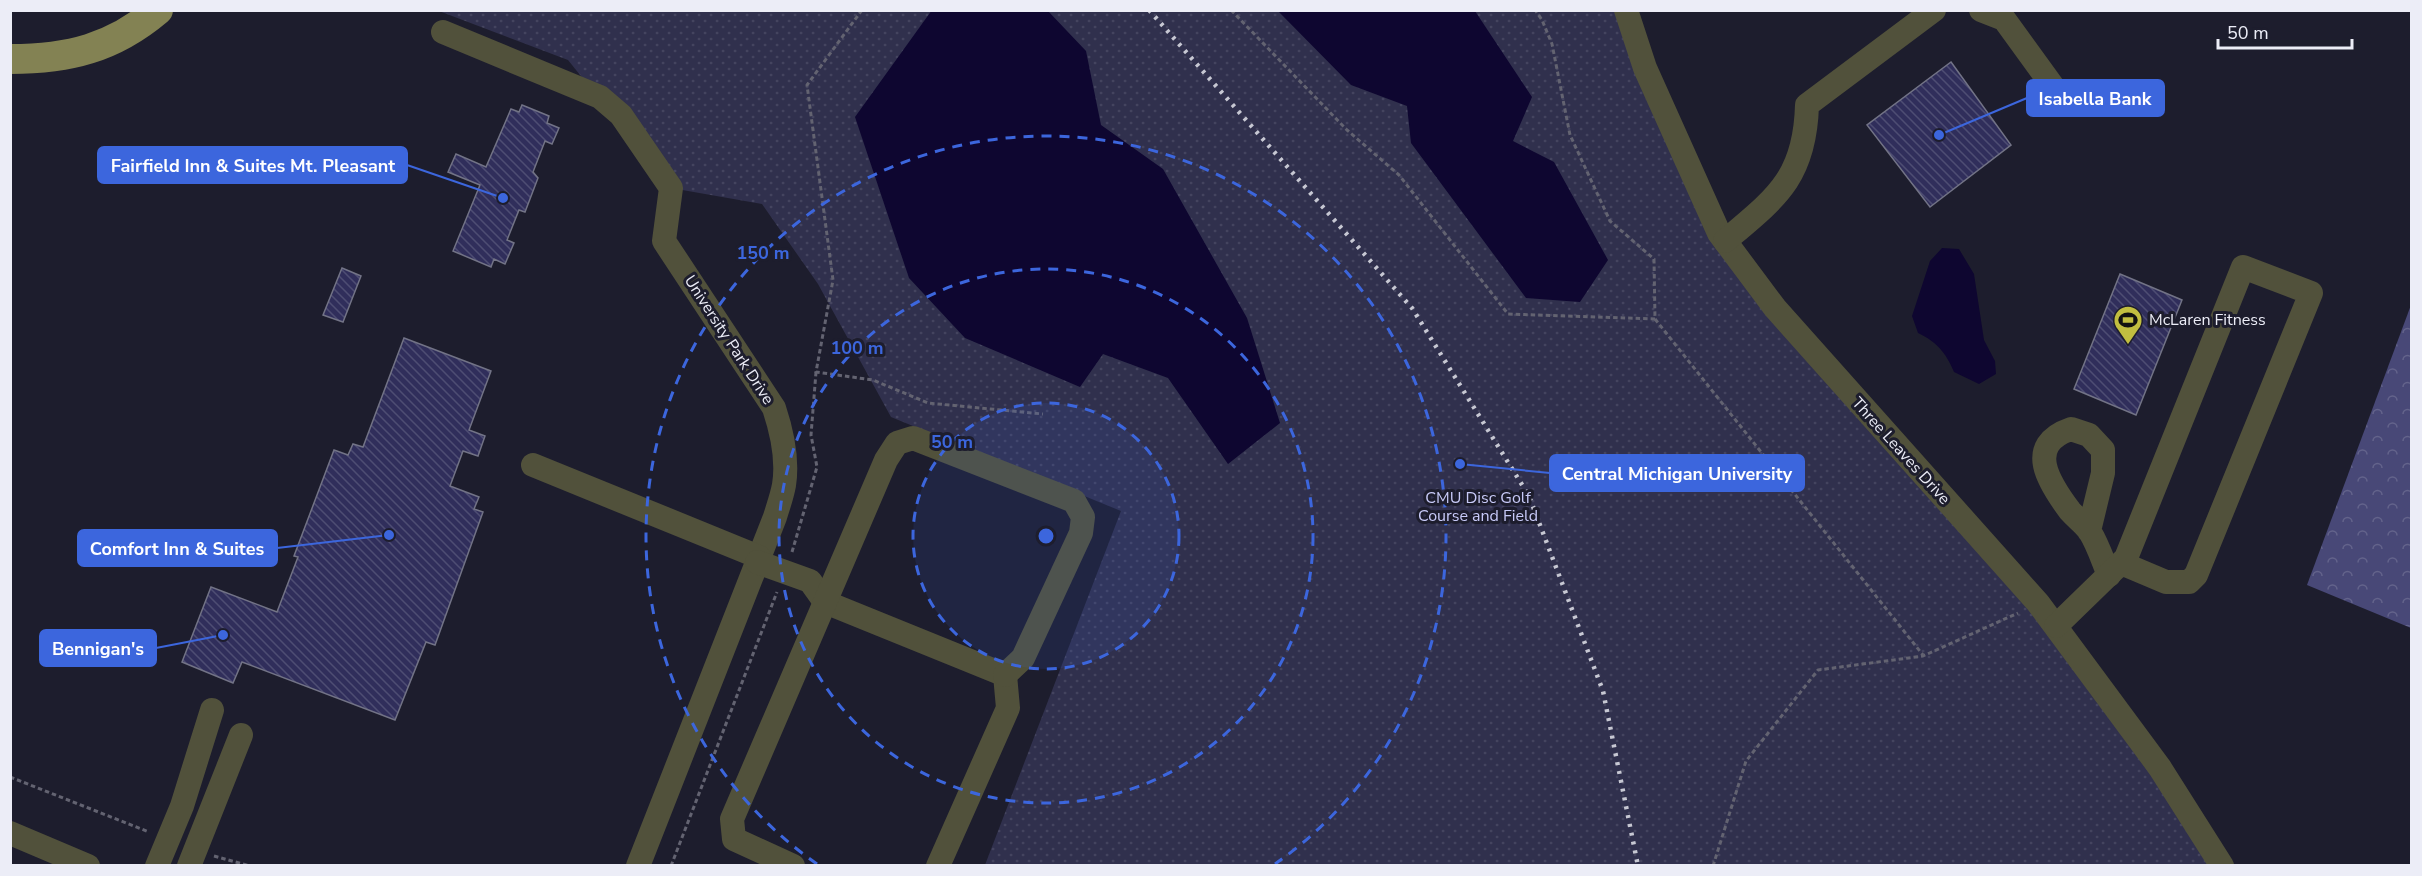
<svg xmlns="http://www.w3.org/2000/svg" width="2422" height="876" font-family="'Nunito Sans',sans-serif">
<defs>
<pattern id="green-dots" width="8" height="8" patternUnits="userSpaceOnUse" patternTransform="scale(1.5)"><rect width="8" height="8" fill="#30304d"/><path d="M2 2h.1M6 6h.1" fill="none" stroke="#44445f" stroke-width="1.8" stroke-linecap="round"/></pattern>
<pattern id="forest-crowns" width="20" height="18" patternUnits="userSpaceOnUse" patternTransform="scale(1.5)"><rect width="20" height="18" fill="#484877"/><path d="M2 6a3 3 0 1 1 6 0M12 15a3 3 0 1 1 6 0" fill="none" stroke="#63638b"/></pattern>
<pattern id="building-back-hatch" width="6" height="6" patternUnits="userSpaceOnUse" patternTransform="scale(1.5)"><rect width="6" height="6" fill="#302e5b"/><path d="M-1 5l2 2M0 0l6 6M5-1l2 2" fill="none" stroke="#4e4d73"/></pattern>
</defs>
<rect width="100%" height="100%" fill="#1d1d2d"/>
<polygon fill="url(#green-dots)" points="439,11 1626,11 1719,233 2038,603 2222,865 985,865 1121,511 891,417 818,284 762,204 671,188 568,60"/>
<polygon fill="url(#forest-crowns)" points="2411,305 2411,628 2307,585"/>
<g fill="#0e0630">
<polygon points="932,10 1048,11 1086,51 1101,125 1163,169 1247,318 1280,423 1228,464 1168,378 1103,354 1080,387 965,338 909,278 855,117"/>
<polygon points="1278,11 1475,11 1532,97 1513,141 1554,162 1608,260 1580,302 1526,298 1411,143 1407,106 1351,85"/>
<path d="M1942,248L1959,249L1974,274L1984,340L1995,361L1996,374L1979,384L1954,372C1946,353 1937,342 1918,333L1912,316L1930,261Z"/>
</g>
<g fill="url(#building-back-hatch)" stroke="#727386" stroke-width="1.5">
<polygon points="1951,62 2011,145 1930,207 1867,125"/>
<polygon points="522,105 549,116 547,123 559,128 552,144 545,141 533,172 538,178 525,212 519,210 507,240 514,243 505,264 494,259 491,267 453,251 480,185 448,172 456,154 486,167 511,109 519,112"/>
<polygon points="342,268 361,276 343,322 323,315"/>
<polygon points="2120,274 2182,300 2136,415 2074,389"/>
<polygon points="404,338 491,371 469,430 485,436 478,456 463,451 450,486 479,497 474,509 483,512 435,645 426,642 395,720 242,662 233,683 182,662 211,587 277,612 298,557 294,556 334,450 348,455 353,444 363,447"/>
</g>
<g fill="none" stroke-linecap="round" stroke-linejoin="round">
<g stroke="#636371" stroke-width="3" stroke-dasharray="4.5 3" stroke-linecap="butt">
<polyline points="862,10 807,85 833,280 816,372 873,380 928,403 1043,414"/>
<polyline points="1231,10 1347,130 1399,175 1508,314 1655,319 1654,259 1610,221 1570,135 1552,44 1542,20 1535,10"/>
<polyline points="1655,319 1923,655"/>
<polyline points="792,552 817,467 811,435 816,372"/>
<polyline points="10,777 149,832"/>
<polyline points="214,856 250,866"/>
<polyline points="671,866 777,592"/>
<polyline points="1713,866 1746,761 1818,670 1923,656 2018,613"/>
</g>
<g stroke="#51513b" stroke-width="24">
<polyline points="1626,10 1645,68 1719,233 1775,308 2038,603 2160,768 2222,866"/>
<polyline points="1981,10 2004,19 2054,88"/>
<path d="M443,32L600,97L621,115L671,188L664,241L774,408C782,432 788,460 784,485C782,496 778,507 775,517L638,866"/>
<path d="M1725,241C1776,198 1805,178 1807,105L1934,10"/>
<polyline points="533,465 759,557"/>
<path d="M2089,531L2103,473V450L2089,435L2071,429C2024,445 2049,483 2070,511C2076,518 2085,524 2090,532C2098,545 2103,561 2109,575"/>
<polyline points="757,562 810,581 825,602 1005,675 1008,708 938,866"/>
<polyline points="2056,626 2126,558 2243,267 2311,293 2196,575 2189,582 2166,582 2121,563"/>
<polyline points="10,833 88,866"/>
<polyline points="157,866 182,806 212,710"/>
<polyline points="189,866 241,735"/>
<polyline points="793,866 734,839 732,819 886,460 897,443 913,438 1074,501 1083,517 1081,533 1023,658 1005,675"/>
</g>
<path stroke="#838253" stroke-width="30" d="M10,59C69,59 113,48 158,10"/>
<polyline stroke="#c7c8d3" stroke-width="4.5" stroke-dasharray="3 6" stroke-linecap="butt" points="1149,10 1412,308 1529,496 1603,691 1638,866"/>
</g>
<circle cx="1046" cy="536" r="133" fill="#3c66dd" fill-opacity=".12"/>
<g fill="none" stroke="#3c66dd" stroke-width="3" stroke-dasharray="10 8">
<circle cx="1046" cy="536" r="133"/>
<circle cx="1046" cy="536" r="267"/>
<path d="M817 864A400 400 0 1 1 1275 864"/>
</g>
<defs>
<g id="stadium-pin" transform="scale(1.5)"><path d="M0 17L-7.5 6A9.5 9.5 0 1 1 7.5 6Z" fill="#c1be40" stroke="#1d1d2d"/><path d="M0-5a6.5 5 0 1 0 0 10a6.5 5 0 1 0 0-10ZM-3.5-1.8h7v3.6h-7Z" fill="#111"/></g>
</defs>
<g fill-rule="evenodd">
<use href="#stadium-pin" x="2128" y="320"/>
</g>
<g text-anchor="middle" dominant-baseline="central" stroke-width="6" stroke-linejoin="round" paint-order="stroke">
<g font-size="16" fill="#ecedf7" stroke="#1d1d2d" text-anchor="start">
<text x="2149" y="320">McLaren Fitness</text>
</g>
<g font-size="16" fill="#ecedf7" stroke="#1d1d2d">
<text transform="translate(729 340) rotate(57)">University Park Drive</text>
<text transform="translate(1901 451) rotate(48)">Three Leaves Drive</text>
</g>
<g font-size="16" fill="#c8caf8" stroke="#1d1d2d">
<text x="1478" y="498">CMU Disc Golf<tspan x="1478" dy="18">Course and Field</tspan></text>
</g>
</g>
<circle cx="1046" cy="536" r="9" fill="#3c66dd" stroke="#1d1d2d" stroke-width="3"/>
<g font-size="18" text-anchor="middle" font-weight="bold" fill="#3c66dd" stroke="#1d1d2d" stroke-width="6" stroke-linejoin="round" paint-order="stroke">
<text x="763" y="259">150 m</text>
<text x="857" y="354">100 m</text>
<text x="952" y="448">50 m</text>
</g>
<path fill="none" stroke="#3c66dd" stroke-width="2" d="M1939 135L2027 98M503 198L407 165M1460 464L1550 473M389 535L277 548M223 635L156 648"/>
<g fill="#3c66dd" stroke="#1d1d2d" stroke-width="2">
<circle cx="1939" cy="135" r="6"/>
<circle cx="503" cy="198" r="6"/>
<circle cx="1460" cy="464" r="6"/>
<circle cx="389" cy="535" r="6"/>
<circle cx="223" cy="635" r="6"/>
</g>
<g fill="#3c66dd" stroke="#3c66dd" stroke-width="2">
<rect x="2027" y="80" width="137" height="36" rx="6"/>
<rect x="98" y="147" width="309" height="36" rx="6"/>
<rect x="1550" y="455" width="254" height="36" rx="6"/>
<rect x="78" y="530" width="199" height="36" rx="6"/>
<rect x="40" y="630" width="116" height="36" rx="6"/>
</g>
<g font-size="18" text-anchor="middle" font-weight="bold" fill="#fff">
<text x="2095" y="105">Isabella Bank</text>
<text x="253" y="172">Fairfield Inn &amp; Suites Mt. Pleasant</text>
<text x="1677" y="480">Central Michigan University</text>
<text x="177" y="555">Comfort Inn &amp; Suites</text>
<text x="98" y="655">Bennigan's</text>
</g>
<rect width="2422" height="876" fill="none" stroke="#ecedf7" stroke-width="24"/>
<path d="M2218 39v9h134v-9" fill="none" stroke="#ecedf7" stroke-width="3"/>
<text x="2227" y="39" font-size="18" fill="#ecedf7" stroke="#1d1d2d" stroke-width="4.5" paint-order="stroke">50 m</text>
</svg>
